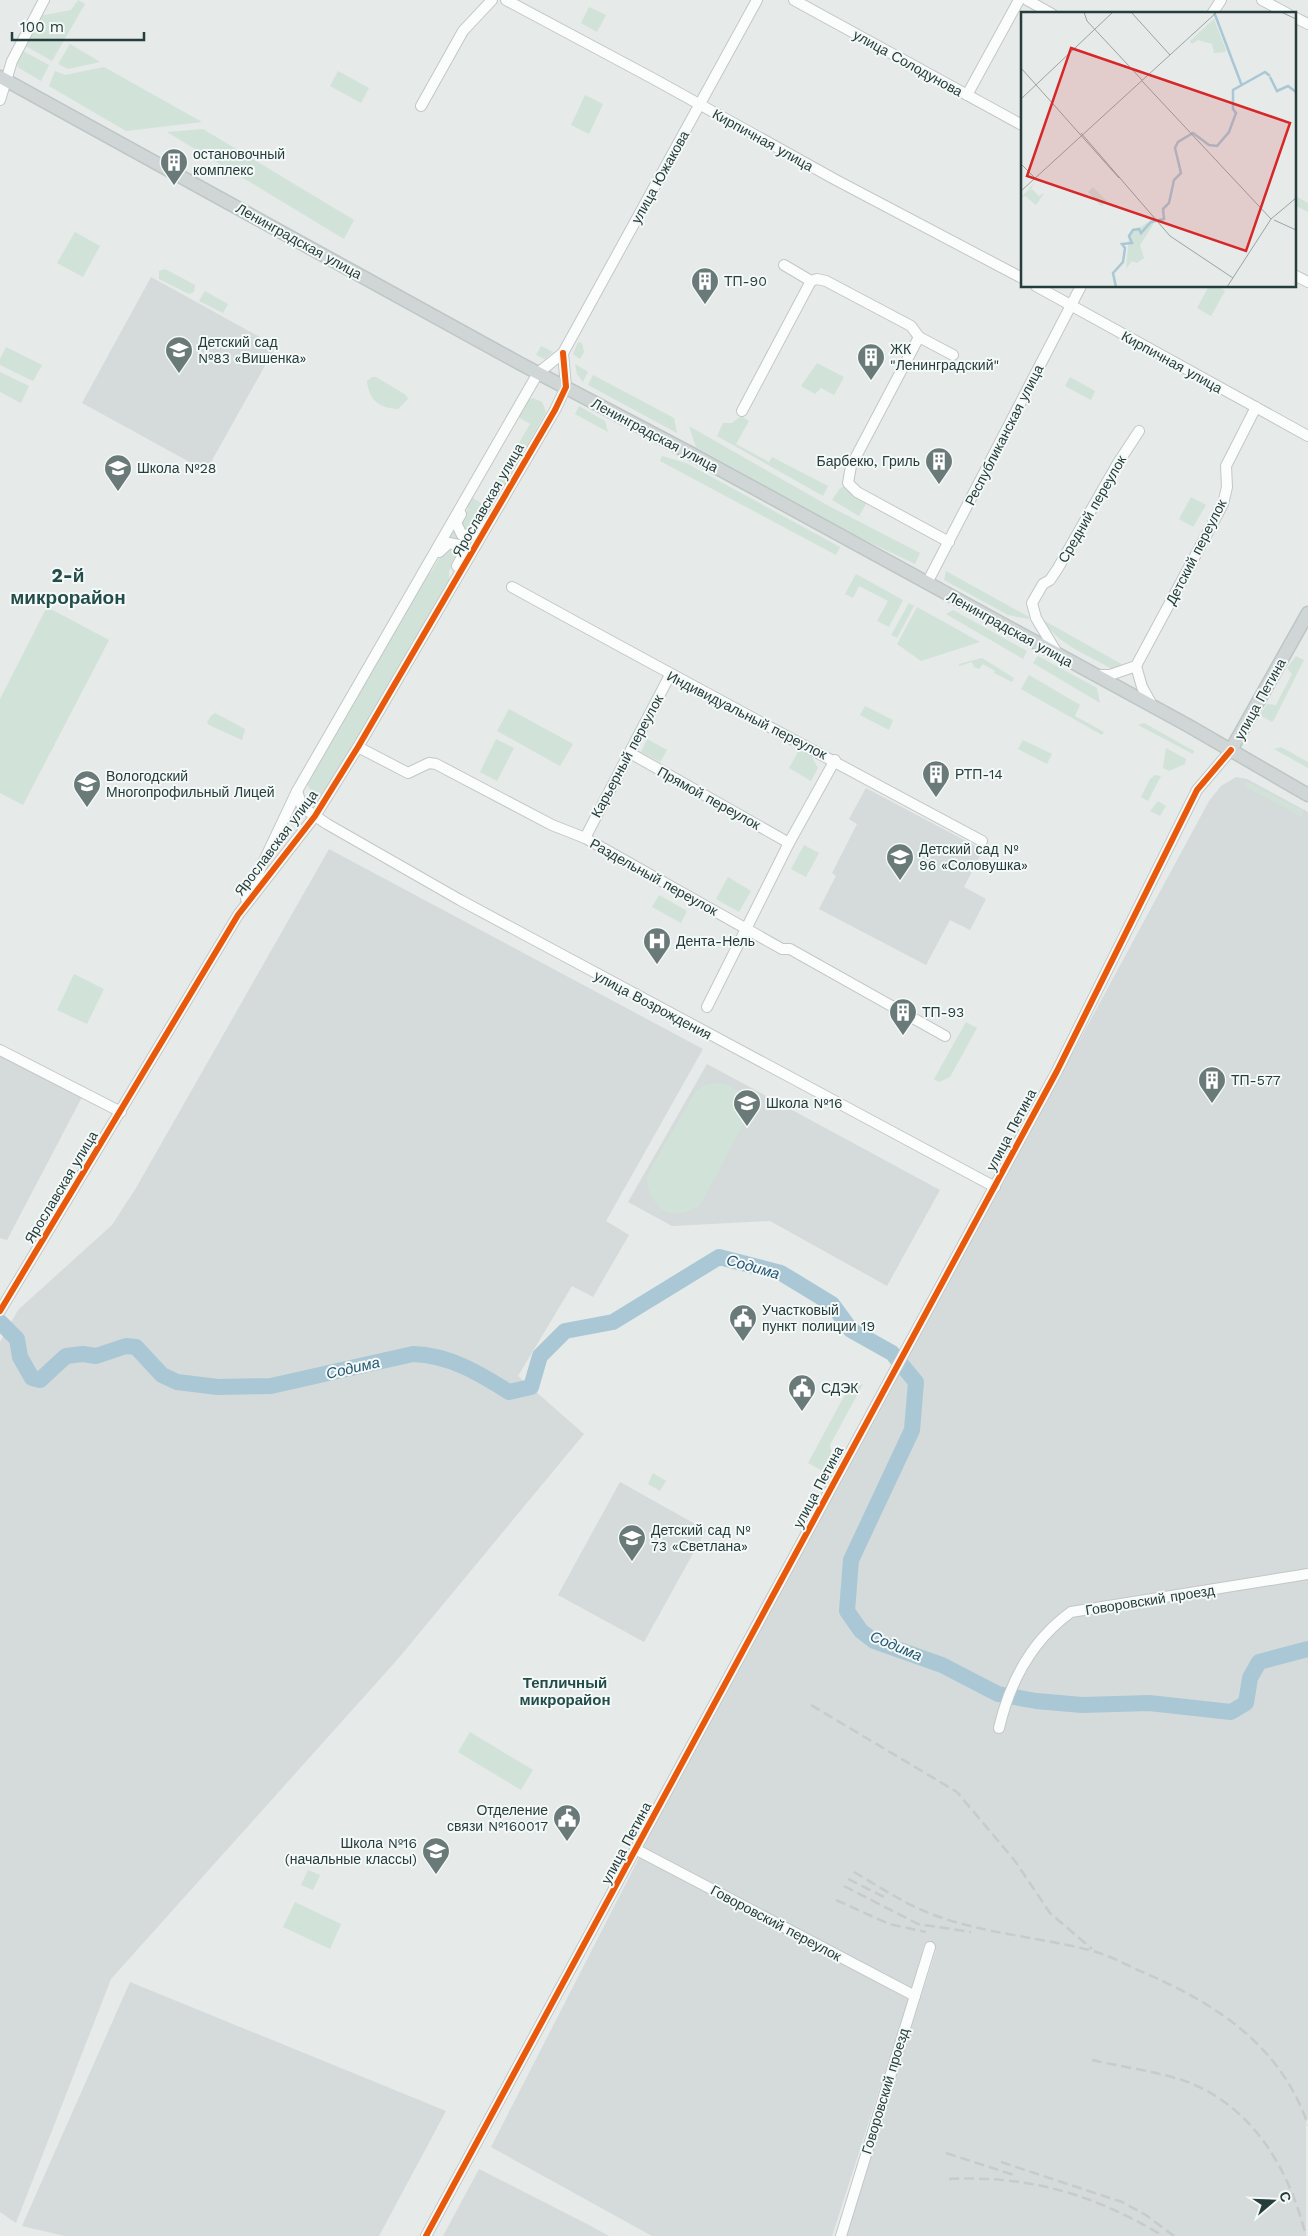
<svg xmlns="http://www.w3.org/2000/svg" width="1308" height="2236" font-family="'Work Sans',sans-serif">
<rect width="100%" height="100%" fill="#e6eae9"/>
<g fill="#d4dbda">
<polygon points="151,277 276,346 206,471 82,403"/>
<polygon points="1236,777 1247,779 1308,812 1308,2118 1306,2123 1306,2236 845,2236 936,1950 924,1945 911,1990 643,1847 1209,801 1221,786"/>
<polygon points="866,788 983,850 964,887 986,899 970,930 950,920 926,965 819,909 836,876 832,873 857,824 849,819"/>
<polygon points="329,849 703,1049 606,1221 629,1235 593,1297 572,1286 518,1376 584,1434 397,1660 111,1979 16,2223 0,2212 0,1342 18,1310 112,1225 136,1188"/>
<polygon points="0,1056 82,1097 7,1240 0,1238"/>
<polygon points="707,1064 940,1190 887,1286 770,1221 672,1226 628,1202"/>
<polygon points="620,1482 706,1530 644,1642 558,1595"/>
<polygon points="640,1856 909,1998 832,2236 652,2236 491,2147"/>
<polygon points="130,1982 446,2111 379,2236 65,2236 22,2226"/>
<polygon points="479,2169 587,2224 609,2236 443,2236"/>
</g>
<g fill="#d1e2d9">
<polygon points="78,0 85,4 52,61 24,45 39,16 71,10"/>
<polygon points="589,7 606,15 597,32 581,23"/>
<polygon points="70,44 100,62 68,69 58,64"/>
<polygon points="21,50 49,65 41,81 19,68 16,61"/>
<polygon points="104,67 202,122 126,131 49,86 55,71 65,75"/>
<polygon points="338,71 369,88 361,103 330,86"/>
<polygon points="585,95 603,104 589,134 571,125"/>
<polygon points="203,129 354,220 344,239 167,132"/>
<polygon points="1294,195 1308,203 1308,212 1294,205"/>
<polygon points="75,232 100,246 83,277 57,263"/>
<polygon points="165,269 195,285 194,292 189,294 159,279 159,271"/>
<polygon points="1209,286 1217,286 1225,291 1211,316 1197,308"/>
<polygon points="205,291 228,304 223,313 199,301"/>
<polygon points="578,342 582,343 584,352 580,359 573,354"/>
<polygon points="541,346 553,352 545,359 536,355"/>
<polygon points="6,347 42,365 33,381 0,365 0,359"/>
<polygon points="817,363 844,377 834,395 821,388 815,394 801,386"/>
<polygon points="575,364 588,372 583,382 577,374"/>
<polygon points="0,372 29,386 21,403 0,392"/>
<polygon points="593,375 674,418 677,433 588,385"/>
<path d="M372,377H376L406,395L408,399L398,409C379,408 369,400 367,381Z"/>
<polygon points="1070,377 1095,391 1091,400 1065,386"/>
<polygon points="533,398 542,402 546,412 493,505 486,508 472,531 464,530 461,522 468,509 466,505 471,497 483,504 530,424 517,416 526,401"/>
<polygon points="579,406 605,421 608,432 575,414"/>
<polygon points="741,416 749,421 736,444 769,462 772,457 828,486 823,496 717,436 723,423 732,423"/>
<polygon points="689,426 827,505 920,553 915,564 842,529 696,447"/>
<polygon points="934,454 945,461 940,470 929,464"/>
<polygon points="662,456 686,463 840,547 836,555 660,461"/>
<polygon points="844,487 867,502 859,516 832,500 840,488"/>
<polygon points="1191,497 1206,505 1193,527 1179,519"/>
<polygon points="453,530 457,535 474,538 466,552 456,539 444,541"/>
<polygon points="455,547 459,555 449,571 449,581 328,792 321,796 313,794 307,784 425,574 431,572 445,549"/>
<polygon points="946,571 1029,617 1029,619 1008,615 944,580"/>
<polygon points="856,574 903,600 889,627 877,621 888,601 859,586 853,598 845,594"/>
<polygon points="909,603 914,606 897,638 891,635"/>
<polygon points="47,607 109,640 23,805 0,793 0,699"/>
<polygon points="917,607 980,642 921,661 897,644"/>
<polygon points="953,610 1027,651 1023,659 946,614"/>
<path d="M1043,620L1125,666L1112,669C1088,655 1057,644 1043,620Z"/>
<polygon points="1038,656 1097,688 1100,703 1033,663"/>
<polygon points="1296,656 1304,660 1275,718 1272,722 1260,715 1267,704 1276,705 1292,674 1287,668"/>
<polygon points="982,658 1014,678 1012,682 994,673 995,671 983,664 979,669 974,667 972,662 959,666 959,664"/>
<polygon points="1029,675 1080,705 1075,716 1104,732 1102,735 1021,689"/>
<polygon points="865,706 893,720 889,730 860,715"/>
<polygon points="509,709 573,744 560,766 497,731"/>
<polygon points="215,713 245,729 242,740 209,725 207,722 211,716"/>
<polygon points="1144,723 1194,751 1193,754 1138,725"/>
<polygon points="496,739 514,748 497,781 480,772"/>
<polygon points="647,739 667,750 660,762 641,752"/>
<polygon points="1023,740 1052,754 1047,764 1018,749"/>
<polygon points="1281,747 1308,762 1308,768 1274,749"/>
<polygon points="1166,748 1186,759 1185,764 1169,771 1163,768"/>
<polygon points="799,750 812,757 818,768 811,781 789,768"/>
<polygon points="1155,775 1161,776 1148,801 1141,797 1150,779"/>
<polygon points="1246,781 1303,811 1302,817 1244,786"/>
<polygon points="1158,801 1166,806 1160,816 1150,811"/>
<polygon points="296,805 306,813 300,821 291,815"/>
<polygon points="804,845 819,853 806,877 791,869"/>
<polygon points="728,877 751,891 739,912 716,899"/>
<polygon points="659,895 687,911 681,923 652,907"/>
<polygon points="74,974 104,989 87,1024 57,1010"/>
<polygon points="966,1022 977,1028 950,1077 939,1082 934,1079"/>
<path d="M715,1083C740,1085 745,1097 745,1121L700,1205C670,1224 648,1208 647,1175L696,1091L705,1085Z"/>
<polygon points="863,1384 830,1445 832,1454 823,1471 808,1463 848,1389"/>
<polygon points="653,1473 666,1481 660,1491 648,1484"/>
<polygon points="470,1732 533,1770 521,1790 458,1752"/>
<polygon points="308,1870 320,1875 313,1890 301,1885"/>
<polygon points="295,1902 341,1924 330,1949 283,1927"/>
</g>
<g fill="none" stroke-linecap="round" stroke-linejoin="round">
<path stroke="#aac7d5" stroke-width="16" d="M0,1322L17,1339L20,1357L32,1378L40,1380L66,1356L83,1354L96,1356L126,1346L136,1347L162,1375L177,1382L218,1387L271,1386L413,1354C449,1355 479,1373 509,1392L531,1387L540,1356L565,1331L613,1322L719,1257L781,1273L832,1304L851,1330L892,1353L916,1382L912,1430L851,1560L847,1611L861,1631L874,1641L942,1665L998,1694L1036,1701L1082,1705L1149,1703L1231,1712L1246,1703L1250,1678L1259,1662L1308,1649"/>
<g stroke="#c3c7c6" stroke-width="12">
<g id="minor">
<polyline points="506,0 652,78 836,180 1022,278"/>
<polyline points="794,0 1022,125"/>
<polyline points="1027,0 1052,14"/>
<polyline points="1262,0 1288,14"/>
<polyline points="1212,14 1221,0"/>
<polyline points="1294,17 1308,24"/>
<polyline points="967,95 1019,0"/>
<polyline points="0,100 12,61 44,0"/>
<polyline points="421,106 463,31 492,0"/>
<polyline points="784,265 811,281 817,279 826,281 911,326 919,337 953,355"/>
<polyline points="1294,275 1308,282"/>
<polyline points="1036,286 1308,436"/>
<polyline points="919,337 851,466 848,483 857,492 949,542"/>
<polyline points="742,411 811,281"/>
<polyline points="461,514 456,523 462,535 475,534 483,523"/>
<polyline points="439,552 449,543 459,545 463,555 457,566"/>
<polyline points="927,583 1081,286"/>
<path d="M512,587C668,673 825,757 982,841"/>
<polyline points="1057,653 1036,618 1032,603 1043,584 1050,580 1058,568 1118,463 1139,431"/>
<polyline points="1136,666 1142,687 1153,707"/>
<polyline points="1097,675 1110,675 1136,666 1223,504 1227,487 1226,466 1256,407"/>
<polyline points="358,747 408,773 429,763 436,764 552,825 585,838 782,949 790,949 945,1036"/>
<polyline points="630,753 789,843"/>
<polyline points="297,791 302,807 327,824 460,900 995,1187"/>
<polyline points="585,838 670,675"/>
<polyline points="246,899 297,791 538,373 563,353 757,0"/>
<polyline points="707,1007 789,843 835,760"/>
<polyline points="0,1050 121,1112"/>
<polyline points="0,1311 238,915 315,816 358,747 555,410 566,387 563,353"/>
<path d="M999,1728C1010,1681 1031,1641 1071,1612L1308,1574"/>
<polyline points="637,1850 915,1996"/>
<polyline points="426,2236 1057,1071 1197,790 1231,750"/>
<polyline points="841,2236 930,1947"/>
</g>
</g>
<g stroke="#bec6c5" stroke-width="15">
<g id="major">
<polyline points="0,77 519,363 690,453 1189,726 1308,795"/>
<polyline points="1231,750 1308,613"/>
</g>
</g>
<use href="#minor" stroke="#fbfcfc" stroke-width="10"/>
<use href="#major" stroke="#cfd6d5" stroke-width="12"/>
<g stroke="#c7cbca" stroke-width="2.5" stroke-dasharray="10 5" stroke-linecap="butt">
<polyline points="811,1705 957,1792 1015,1861 1050,1913 1092,1949"/>
<path d="M854,1872C880,1887 906,1905 934,1915C985,1934 1040,1937 1093,1951C1111,1956 1128,1966 1145,1973C1218,2005 1281,2046 1308,2125"/>
<polyline points="848,1879 886,1898"/>
<polyline points="844,1886 918,1924 971,1932"/>
<polyline points="836,1900 889,1924 926,1932"/>
<path d="M1092,2060C1122,2067 1155,2071 1185,2081C1253,2106 1289,2169 1306,2236"/>
<polyline points="946,2153 1014,2175"/>
<polyline points="1001,2162 1122,2202 1146,2215 1174,2236"/>
<path d="M949,2179C1029,2175 1096,2195 1163,2236"/>
</g>
<g stroke="#f4f9f8" stroke-width="9">
<g id="cycleway">
<polyline points="0,1311 238,915 315,816 358,747 555,410 566,387 563,353"/>
<polyline points="426,2236 1057,1071 1197,790 1231,750"/>
</g>
</g>
<use href="#cycleway" stroke="#e8590c" stroke-width="6"/>
</g>
<defs>
<g id="building-pin" transform="scale(1.4375)"><path d="M0 17L-7.5 6A9.5 9.5 0 1 1 7.5 6Z" fill="#697a78" stroke="#f4f9f8"/><path d="M-4-6H4V6H1V3H-1V6H-4ZM-2.5-4.3h1.7v1.8h-1.7ZM.8-4.3h1.7v1.8H.8ZM-2.5-1h1.7V.8h-1.7ZM.8-1h1.7V.8H.8Z" fill="#fff"/></g>
<g id="school-pin" transform="scale(1.4375)"><path d="M0 17L-7.5 6A9.5 9.5 0 1 1 7.5 6Z" fill="#697a78" stroke="#f4f9f8"/><path d="M0-5L7-2L0 1L-7-2ZM-4 1L0 2.5L4 1V4Q0 6-4 4Z" fill="#fff"/></g>
<g id="hospital-pin" transform="scale(1.4375)"><path d="M0 17L-7.5 6A9.5 9.5 0 1 1 7.5 6Z" fill="#697a78" stroke="#f4f9f8"/><path d="M-5-5h3v3.5h4V-5h3V5h-3V1.5h-4V5h-3Z" fill="#fff"/></g>
<g id="civic-pin" transform="scale(1.4375)"><path d="M0 17L-7.5 6A9.5 9.5 0 1 1 7.5 6Z" fill="#697a78" stroke="#f4f9f8"/><path d="M-.6-6.5H3V-4.5H.6V-3L4-1V1h2V6H-6V1h2V-1L-.6-3ZM-1.2 2.5V6h2.4V2.5Z" fill="#fff"/></g>
</defs>
<g fill-rule="evenodd">
<use href="#building-pin" x="174" y="162"/>
<use href="#building-pin" x="705" y="281"/>
<use href="#school-pin" x="179" y="350"/>
<use href="#building-pin" x="871" y="357"/>
<use href="#building-pin" x="939" y="461"/>
<use href="#school-pin" x="118" y="468"/>
<use href="#building-pin" x="936" y="774"/>
<use href="#school-pin" x="87" y="784"/>
<use href="#school-pin" x="900" y="857"/>
<use href="#hospital-pin" x="657" y="941"/>
<use href="#building-pin" x="903" y="1012"/>
<use href="#building-pin" x="1212" y="1080"/>
<use href="#school-pin" x="747" y="1103"/>
<use href="#civic-pin" x="743" y="1318"/>
<use href="#civic-pin" x="802" y="1388"/>
<use href="#school-pin" x="632" y="1538"/>
<use href="#civic-pin" x="567" y="1818"/>
<use href="#school-pin" x="436" y="1851"/>
</g>
<g text-anchor="middle" dominant-baseline="central" stroke-width="4" stroke-linejoin="round" paint-order="stroke">
<g font-size="14" fill="#253d3b" stroke="#f4f9f8">
<text transform="translate(908 63) rotate(29)">улица Солодунова</text>
<text transform="translate(763 140) rotate(29)">Кирпичная улица</text>
<text transform="translate(660 177) rotate(-61)">улица Южакова</text>
<text transform="translate(299 241) rotate(29)">Ленинградская улица</text>
<text transform="translate(1172 362) rotate(29)">Кирпичная улица</text>
<text transform="translate(655 435) rotate(28)">Ленинградская улица</text>
<text transform="translate(1004 435) rotate(-63)">Республиканская улица</text>
<text transform="translate(488 500) rotate(-60)">Ярославская улица</text>
<text transform="translate(1092 509) rotate(-60)">Средний переулок</text>
<text transform="translate(1196 552) rotate(-63)">Детский переулок</text>
<text transform="translate(1010 629) rotate(29)">Ленинградская улица</text>
<text transform="translate(1260 699) rotate(-61)">улица Петина</text>
<text transform="translate(747 715) rotate(27)">Индивидуальный переулок</text>
<text transform="translate(627 756) rotate(-62)">Карьерный переулок</text>
<text transform="translate(709 798) rotate(29)">Прямой переулок</text>
<text transform="translate(276 843) rotate(-53)">Ярославская улица</text>
<text transform="translate(654 877) rotate(29)">Раздельный переулок</text>
<text transform="translate(653 1005) rotate(28)">улица Возрождения</text>
<text transform="translate(1011 1130) rotate(-62)">улица Петина</text>
<text transform="translate(61 1187) rotate(-59)">Ярославская улица</text>
<text transform="translate(818 1487) rotate(-62)">улица Петина</text>
<text transform="translate(1150 1600) rotate(-9)">Говоровский проезд</text>
<text transform="translate(626 1843) rotate(-62)">улица Петина</text>
<text transform="translate(776 1923) rotate(28)">Говоровский переулок</text>
<text transform="translate(885 2091) rotate(-73)">Говоровский проезд</text>
</g>
<g font-size="14" fill="#253d3b" stroke="#f4f9f8" text-anchor="start">
<text x="193" y="154">остановочный<tspan x="193" dy="16">комплекс</tspan></text>
<text x="724" y="281">ТП-90</text>
<text x="198" y="342">Детский сад<tspan x="198" dy="16">№83 «Вишенка»</tspan></text>
<text x="890" y="349">ЖК<tspan x="890" dy="16">"Ленинградский"</tspan></text>
<text x="920" y="461" text-anchor="end">Барбекю, Гриль</text>
<text x="137" y="468">Школа №28</text>
<text x="955" y="774">РТП-14</text>
<text x="106" y="776">Вологодский<tspan x="106" dy="16">Многопрофильный Лицей</tspan></text>
<text x="919" y="849">Детский сад №<tspan x="919" dy="16">96 «Соловушка»</tspan></text>
<text x="676" y="941">Дента-Нель</text>
<text x="922" y="1012">ТП-93</text>
<text x="1231" y="1080">ТП-577</text>
<text x="766" y="1103">Школа №16</text>
<text x="762" y="1310">Участковый<tspan x="762" dy="16">пункт полиции 19</tspan></text>
<text x="821" y="1388">СДЭК</text>
<text x="651" y="1530">Детский сад №<tspan x="651" dy="16">73 «Светлана»</tspan></text>
<text x="548" y="1810" text-anchor="end">Отделение<tspan x="548" dy="16">связи №160017</tspan></text>
<text x="417" y="1843" text-anchor="end">Школа №16<tspan x="417" dy="16">(начальные классы)</tspan></text>
</g>
<g font-size="15" font-style="italic" fill="#235774" stroke="#f4f9f8">
<text transform="translate(753 1267) rotate(16)">Содима</text>
<text transform="translate(353 1368) rotate(-13)">Содима</text>
<text transform="translate(896 1646) rotate(23)">Содима</text>
</g>
<g font-size="15" font-weight="bold" fill="#224d4b" stroke="#f4f9f8">
<text x="565" y="1683">Тепличный<tspan x="565" dy="17">микрорайон</tspan></text>
</g>
<g font-size="19" font-weight="bold" fill="#224d4b" stroke="#f4f9f8">
<text x="68" y="575">2-й<tspan x="68" dy="22">микрорайон</tspan></text>
</g>
</g>
<g transform="translate(1021 12)">
<rect width="275" height="275" fill="#e6eae9"/>
<path d="M193,7L205,38L204,40L193,41L191,32L177,28L171,32L169,29ZM14,170L8,180L11,177L18,184L23,181L15,193L4,184L0,186ZM72,175L86,189L80,194L67,180ZM127,210L133,211L119,233L123,246L116,251L111,249L105,257L108,223Z" fill="#d1e2d9"/>
<path fill="none" stroke="#aac7d5" stroke-width="2.5" d="M193,0L221,74M249,65L256,79L267,74L275,80M95,275L92,261L102,250L104,236L101,232L111,231L108,224L112,218L118,217L120,221L130,210L143,207L142,197L148,191L153,168L160,161L154,136L157,130L172,121L188,133L196,134L208,120L215,101L212,97V78L244,60L249,64"/>
<path fill="none" stroke="#99a5a3" stroke-width="1" d="M63,0L66,9L121,68M110,0L149,43M260,0L275,7M0,56L98,166M121,69L250,207M0,87L92,0M60,121L149,224L212,266M0,152L14,166M0,179L196,0M253,208L275,218M206,275L250,207L275,186"/>
<path fill="#d62828" fill-opacity="0.15" stroke="#d62828" stroke-width="2.5" d="M50,36L269,111L225,239L6,164Z"/>
<rect width="275" height="275" fill="none" stroke="#253d3b" stroke-width="2.5"/>
</g>
<g transform="translate(1273 2201) rotate(71)" stroke="#f4f9f8" stroke-width="4" paint-order="stroke">
<path d="M0-4L9 19L0 12L-9 19Z" fill="#253d3b"/>
<text y="-8" font-size="14" font-weight="bold" text-anchor="middle" fill="#253d3b">С</text>
</g>
<path d="M12 32v8h132v-8" fill="none" stroke="#253d3b" stroke-width="2.5"/>
<text x="20" y="32" font-size="15" fill="#253d3b" stroke="#f4f9f8" stroke-width="4" paint-order="stroke">100 m</text>
</svg>
